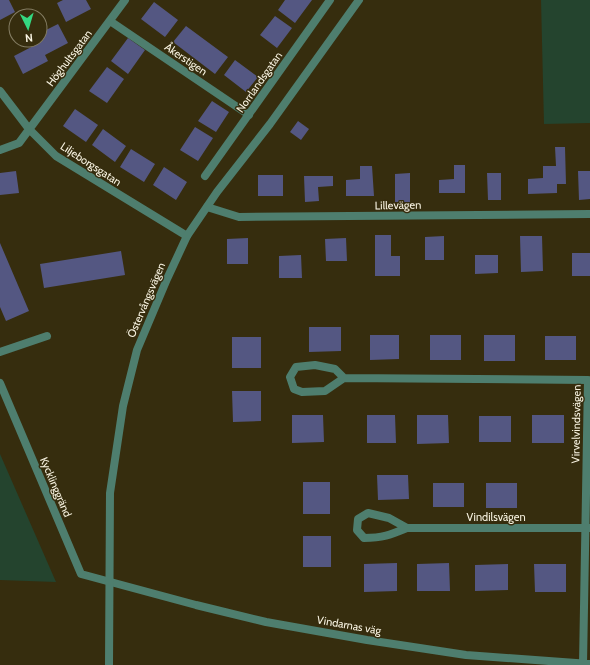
<svg xmlns="http://www.w3.org/2000/svg" width="590" height="665" font-family="Cabin,sans-serif">
	<style>
		.green { fill: #24442e }
		.building { fill: #545782 }
		.lines { fill: none; stroke-linecap: round; stroke-linejoin: round }
		.minor { stroke: #4e7e6e; stroke-width: 8 }
		.tertiary { stroke: #4e7e6e; stroke-width: 8 }
		.labels { text-anchor: middle; dominant-baseline: central; stroke-width: 3; stroke-linejoin: round; paint-order: stroke }
		.street-label { font-size: 11px; fill: #f9f4e2; stroke: #362d0e }
	</style>
	<rect width="100%" height="100%" fill="#362d0e"/>
	<path class="green" d="M 541,0 L 590,0 L 590,123 L 544,124 Z
		M 0,454 L 56,582 L 0,580 Z"/>
	<path class="building" d="M 0,0 L 9,0 L 15,12 L 0,20 Z
		M 63,0 L 86,0 L 91,9 L 66,22 L 57,3 Z
		M 285,0 L 312,0 L 295,23 L 278,10 Z
		M 154,2 L 178,20 L 165,37 L 141,19 Z
		M 275,16 L 292,28 L 277,48 L 260,35 Z
		M 58,24 L 68,43 L 45,55 L 48,61 L 23,74 L 14,56 L 39,43 L 37,40 L 40,40 L 40,33 Z
		M 186,26 L 228,57 L 215,74 L 173,42 Z
		M 128,38 L 145,50 L 128,74 L 111,61 Z
		M 235,60 L 258,77 L 246,92 L 224,75 Z
		M 107,67 L 124,79 L 107,103 L 89,91 Z
		M 212,101 L 229,112 L 216,132 L 198,121 Z
		M 75,109 L 98,125 L 86,142 L 63,126 Z
		M 298,121 L 309,129 L 301,140 L 290,132 Z
		M 195,127 L 213,138 L 198,161 L 180,150 Z
		M 103,129 L 126,146 L 115,162 L 92,145 Z
		M 555,147 L 565,147 L 566,184 L 557,184 L 557,193 L 528,194 L 528,179 L 543,178 L 543,166 L 556,166 Z
		M 131,149 L 155,164 L 144,182 L 120,167 Z
		M 454,165 L 465,165 L 465,193 L 439,193 L 439,180 L 454,179 Z
		M 360,166 L 372,166 L 374,196 L 346,196 L 346,180 L 360,179 Z
		M 164,167 L 187,182 L 176,200 L 153,185 Z
		M 16,171 L 19,193 L 0,195 L 0,173 Z
		M 578,171 L 590,171 L 590,199 L 579,200 Z
		M 410,173 L 410,202 L 395,202 L 395,174 Z
		M 487,173 L 501,173 L 501,200 L 488,200 Z
		M 258,175 L 283,175 L 283,196 L 258,196 Z
		M 304,176 L 333,176 L 333,186 L 318,187 L 319,201 L 305,202 Z
		M 375,235 L 391,235 L 391,256 L 400,256 L 400,276 L 375,276 Z
		M 444,236 L 444,260 L 425,260 L 425,237 Z
		M 520,236 L 542,236 L 543,271 L 521,272 Z
		M 248,238 L 248,264 L 227,264 L 227,239 Z
		M 346,238 L 347,261 L 326,261 L 325,239 Z
		M 0,243 L 29,311 L 6,321 L 0,307 Z
		M 121,251 L 125,275 L 44,288 L 40,264 Z
		M 572,253 L 590,253 L 590,276 L 572,276 Z
		M 301,255 L 302,278 L 279,278 L 279,256 Z
		M 475,255 L 498,255 L 498,273 L 475,274 Z
		M 309,327 L 341,327 L 341,351 L 309,352 Z
		M 370,335 L 399,335 L 399,359 L 370,360 Z
		M 430,335 L 461,335 L 461,360 L 430,360 Z
		M 484,335 L 515,335 L 515,361 L 484,361 Z
		M 545,336 L 576,336 L 576,360 L 545,360 Z
		M 232,337 L 261,337 L 261,368 L 232,368 Z
		M 232,391 L 261,391 L 261,421 L 233,422 Z
		M 292,415 L 323,415 L 324,442 L 292,443 Z
		M 367,415 L 395,415 L 396,443 L 367,443 Z
		M 417,415 L 448,415 L 449,443 L 417,444 Z
		M 532,415 L 564,415 L 564,443 L 532,443 Z
		M 479,416 L 511,416 L 511,442 L 479,442 Z
		M 377,475 L 408,475 L 409,499 L 378,500 Z
		M 303,482 L 330,482 L 330,514 L 303,514 Z
		M 433,483 L 464,483 L 464,507 L 433,507 Z
		M 486,483 L 517,483 L 517,508 L 486,508 Z
		M 303,536 L 331,536 L 331,567 L 303,567 Z
		M 397,563 L 397,591 L 364,592 L 364,564 Z
		M 449,563 L 450,591 L 417,591 L 417,564 Z
		M 508,564 L 508,590 L 475,591 L 475,565 Z
		M 534,564 L 566,564 L 566,592 L 535,592 Z"/>
	<g class="lines">
		<path class="minor" d="M 110,21 L 249,115
			M 0,91 L 29,129 L 56,156 L 187,236
			M 0,150 L 19,143 L 125,0
			M 205,176 L 330,0
			M 207,207 L 239,217 L 590,214
			M 0,352 L 47,336
			M 344,378 L 335,369 L 315,365 L 296,367 L 290,377 L 294,389 L 302,392 L 325,391 L 344,378 L 588,380 L 583,664
			M 0,383 L 81,574 L 196,605 L 266,622 L 367,640 L 466,655 L 590,664
			M 407,528 C 390,535 383,538 364,538 L 357,530 L 358,519 L 368,513 L 389,518 L 407,528 L 589,528"/>
		<path class="tertiary" d="M 109,665 L 110,493 L 123,406 L 137,350 L 167,279 L 187,236 L 217,192 L 270,124 L 359,0"/>
	</g>
	<g class="labels">
		<g class="street-label">
			<text transform="translate(69 58) rotate(-53)">Höghultsgatan</text>
			<text transform="translate(186 59) rotate(34)">Åkerstigen</text>
			<text transform="translate(259 82) rotate(-55)">Norrlandsgatan</text>
			<text transform="translate(91 164) rotate(33)">Liljeborgsgatan</text>
			<text transform="translate(398 205) rotate(-1)">Lillevägen</text>
			<text transform="translate(146 300) rotate(-67)">Östervångsvägen</text>
			<text transform="translate(576 424) rotate(-89)">Virvelvindsvägen</text>
			<text transform="translate(56 487) rotate(67)">Kycklinggränd</text>
			<text x="496" y="517">Vindilsvägen</text>
			<text transform="translate(349 625) rotate(10)">Vindarnas väg</text>
		</g>
	</g>
	<g transform="translate(28 28) rotate(175)"><circle r="19" fill="#362d0e" stroke="#847d63"/>
	<path d="M0-3L7 15L0 10L-7 15Z" fill="#34d881"/>
	<text y="-6" font-size="11" font-weight="bold" text-anchor="middle" fill="#f9f4e2">N</text>
	</g>
</svg>
